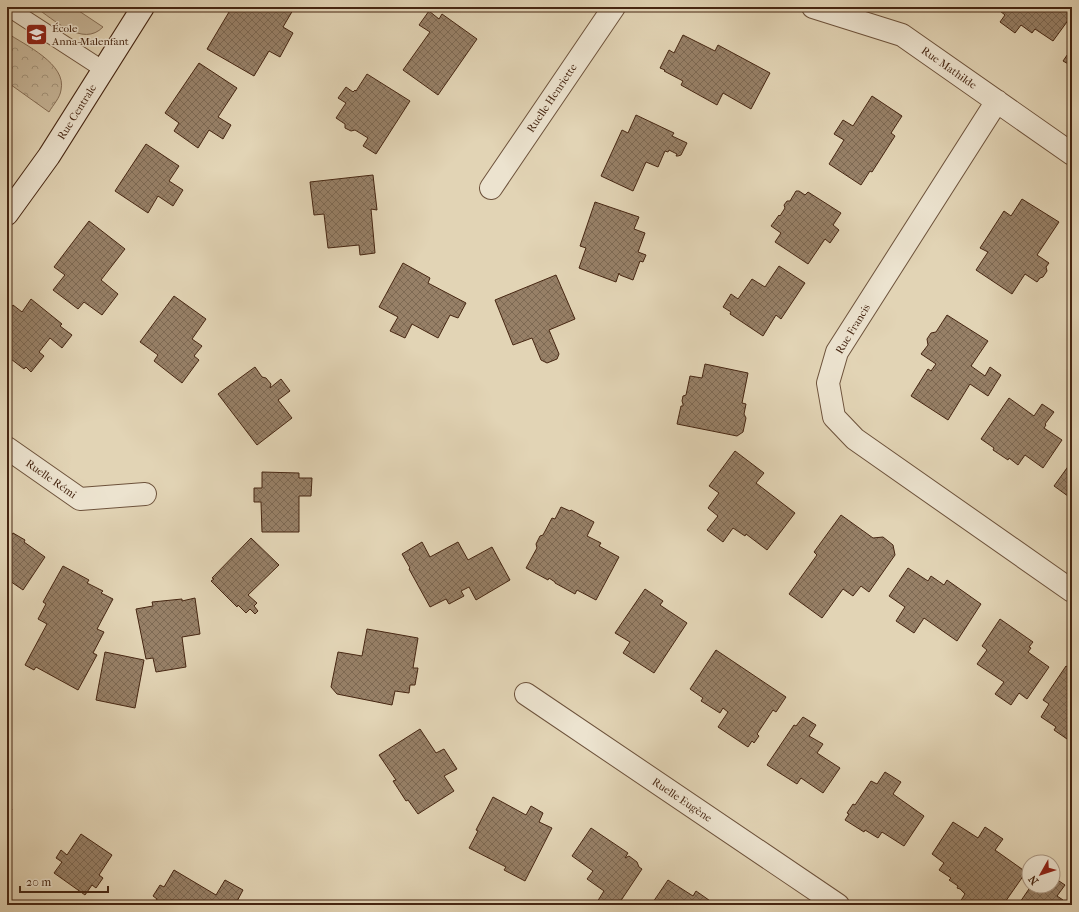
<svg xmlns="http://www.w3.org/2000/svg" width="1079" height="912" font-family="'IM FELL French Canon',serif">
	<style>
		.grass { fill: #c7b699; stroke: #866e56 }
		.forest { fill: url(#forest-crowns); stroke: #866e56 }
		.building { fill: url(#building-cross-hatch); stroke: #462612 }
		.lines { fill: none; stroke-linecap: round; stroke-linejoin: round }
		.lane-casing { stroke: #6d523b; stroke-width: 18 }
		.street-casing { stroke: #6d523b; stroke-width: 24 }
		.secondary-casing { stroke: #462612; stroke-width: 24 }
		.lane { stroke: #ece3cf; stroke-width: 16 }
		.street { stroke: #ece3cf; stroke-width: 22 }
		.secondary { stroke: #ece3cf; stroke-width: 22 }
		.labels { text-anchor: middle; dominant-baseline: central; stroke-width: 3; stroke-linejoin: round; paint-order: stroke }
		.poi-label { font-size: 11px; fill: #462612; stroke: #ece3cf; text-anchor: start }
		.street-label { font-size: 11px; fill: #462612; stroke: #ece3cf }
	</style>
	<defs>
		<pattern id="forest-crowns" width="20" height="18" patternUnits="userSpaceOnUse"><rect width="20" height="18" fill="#c7b699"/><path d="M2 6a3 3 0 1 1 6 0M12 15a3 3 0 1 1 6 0" fill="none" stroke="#a3947b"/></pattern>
		<pattern id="building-cross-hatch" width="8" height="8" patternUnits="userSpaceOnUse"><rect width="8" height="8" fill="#978067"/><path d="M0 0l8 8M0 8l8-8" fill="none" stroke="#7d6953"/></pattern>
	</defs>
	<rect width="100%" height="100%" fill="#e2d4b5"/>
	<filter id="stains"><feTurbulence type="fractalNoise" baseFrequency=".005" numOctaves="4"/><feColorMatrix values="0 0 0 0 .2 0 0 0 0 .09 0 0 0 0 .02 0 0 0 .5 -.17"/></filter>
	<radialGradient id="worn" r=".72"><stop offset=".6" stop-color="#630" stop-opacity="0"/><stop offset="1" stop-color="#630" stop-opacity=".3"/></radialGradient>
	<path class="grass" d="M 35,7 L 73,7 L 103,27 C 83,48 53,19 35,7 Z"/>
	<path class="forest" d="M 7,33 C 25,45 67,64 61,90 C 60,98 53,105 49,112 L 7,82 Z"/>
	<path class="building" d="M 232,7 L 287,7 L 293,10 L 283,27 L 293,33 L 280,57 L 269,51 L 254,76 L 207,49 Z
		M 995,7 L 1067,7 L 1072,10 L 1072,15 L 1053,41 L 1035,29 L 1032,33 L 1021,25 L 1015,33 L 1000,22 L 1005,15 Z
		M 429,11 L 439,19 L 442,14 L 477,39 L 438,95 L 403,70 L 430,32 L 419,25 Z
		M 683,35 L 715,51 L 718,45 L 770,73 L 751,109 L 723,93 L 717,105 L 681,85 L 683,81 L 664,71 L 665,70 L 660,68 L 669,50 L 674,53 Z
		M 1072,48 L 1072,66 L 1063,61 Z
		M 199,63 L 237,88 L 218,117 L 231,125 L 223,139 L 209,130 L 198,148 L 174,131 L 179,123 L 165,113 Z
		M 367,74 L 410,101 L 376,154 L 363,146 L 368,138 L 355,130 L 351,131 L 345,128 L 345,124 L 336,118 L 346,103 L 338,98 L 346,87 L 353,92 L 355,90 L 356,91 Z
		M 872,96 L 902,116 L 891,133 L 895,136 L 872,172 L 870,171 L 861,185 L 829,164 L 844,140 L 834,134 L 843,120 L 853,126 Z
		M 636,115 L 674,133 L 672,136 L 687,143 L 681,155 L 678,156 L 676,156 L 677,154 L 669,150 L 668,152 L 665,151 L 658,167 L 646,162 L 633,191 L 601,176 L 622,130 L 628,133 Z
		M 146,144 L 179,166 L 169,181 L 183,190 L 173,206 L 158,196 L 148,213 L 115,191 Z
		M 373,175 L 377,210 L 371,209 L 375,253 L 360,255 L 359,245 L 328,248 L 324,214 L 314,215 L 310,182 Z
		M 796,191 L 799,191 L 805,195 L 808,192 L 841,213 L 833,225 L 839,230 L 830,243 L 825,239 L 808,264 L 775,242 L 781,233 L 771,226 L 779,215 L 780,216 L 785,208 L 784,205 L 787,201 L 790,201 Z
		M 1022,199 L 1059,222 L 1037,255 L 1049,263 L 1046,267 L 1047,271 L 1043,277 L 1040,278 L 1037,282 L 1025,274 L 1012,294 L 976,270 L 988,252 L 980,248 L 1004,211 L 1011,216 Z
		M 595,202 L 639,217 L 634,229 L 645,233 L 638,252 L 646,255 L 643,262 L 640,261 L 633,280 L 620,275 L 619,273 L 616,282 L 579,268 L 586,248 L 580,246 Z
		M 89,221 L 125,249 L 101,280 L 118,294 L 102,315 L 84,302 L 78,309 L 53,290 L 65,275 L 54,267 Z
		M 403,263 L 430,278 L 428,283 L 466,303 L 458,318 L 450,315 L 438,338 L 412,324 L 405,338 L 390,331 L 398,317 L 379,307 Z
		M 779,266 L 805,283 L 781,319 L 776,315 L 763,336 L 730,314 L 731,312 L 723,307 L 731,294 L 738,299 L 752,279 L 765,287 Z
		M 556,275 L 575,319 L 549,330 L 559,354 L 557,359 L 547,363 L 541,360 L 532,338 L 513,345 L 495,300 Z
		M 174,296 L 206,319 L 192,339 L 202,346 L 194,356 L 199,360 L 182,383 L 154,361 L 158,355 L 140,342 Z
		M 31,299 L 62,324 L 60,326 L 72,335 L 62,348 L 50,338 L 39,352 L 44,356 L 31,372 L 26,367 L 24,369 L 7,356 L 7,325 L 11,320 L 7,317 L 7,313 L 13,305 L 22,312 Z
		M 947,315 L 988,341 L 971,366 L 985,376 L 990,367 L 1001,375 L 988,396 L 970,384 L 948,420 L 911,396 L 928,369 L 931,371 L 936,364 L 921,354 L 928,345 L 927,339 L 931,333 L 936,332 Z
		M 705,364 L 748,373 L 742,403 L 746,404 L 744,414 L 746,418 L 743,432 L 737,436 L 677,424 L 681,406 L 683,406 L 683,404 L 682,401 L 683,396 L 686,395 L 690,376 L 702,378 Z
		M 255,367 L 262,377 L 266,378 L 271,384 L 270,388 L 281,379 L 290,391 L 278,400 L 292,418 L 257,445 L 218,394 Z
		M 1009,398 L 1034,416 L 1042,404 L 1054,412 L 1045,424 L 1046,425 L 1044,428 L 1062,440 L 1043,468 L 1025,455 L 1018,465 L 1009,458 L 1008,460 L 993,450 L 994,448 L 981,439 Z
		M 735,451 L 764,473 L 756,483 L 795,513 L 767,550 L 746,534 L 745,536 L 733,528 L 723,542 L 707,530 L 718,516 L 708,508 L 719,493 L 709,486 Z
		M 1072,461 L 1072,499 L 1054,486 Z
		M 262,472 L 299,473 L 299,478 L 312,478 L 311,496 L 299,496 L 299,532 L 262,532 L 261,502 L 254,502 L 254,488 L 262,488 Z
		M 561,507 L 570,511 L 571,510 L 594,522 L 587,536 L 601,543 L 599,546 L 619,557 L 596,600 L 577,590 L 575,594 L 555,583 L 555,582 L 549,578 L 548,580 L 526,568 L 537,548 L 536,544 L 540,536 L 543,535 L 552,518 L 555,519 Z
		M 841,515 L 873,538 L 883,537 L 893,545 L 895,555 L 869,592 L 861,586 L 853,596 L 843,589 L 822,618 L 789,594 L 817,555 L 814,552 Z
		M 7,533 L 11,536 L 13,533 L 25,540 L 24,542 L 45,557 L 23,590 L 7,579 Z
		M 251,538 L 279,565 L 248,595 L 257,603 L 254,606 L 258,611 L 255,614 L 250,609 L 246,613 L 238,605 L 237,607 L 211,581 L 214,579 L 212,578 Z
		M 422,542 L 430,557 L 458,542 L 468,560 L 492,547 L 510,580 L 476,600 L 469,587 L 461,591 L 464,596 L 449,604 L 446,599 L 430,607 L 409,569 L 410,568 L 402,554 Z
		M 63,566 L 89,580 L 87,583 L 103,591 L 101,593 L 113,599 L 97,629 L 104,632 L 93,653 L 97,655 L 78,690 L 36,667 L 34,670 L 25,665 L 47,624 L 38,619 L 46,604 L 43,602 Z
		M 908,568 L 928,581 L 931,576 L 944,585 L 947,580 L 981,604 L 957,641 L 924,618 L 914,633 L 896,621 L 905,607 L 889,596 Z
		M 645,589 L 663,601 L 660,605 L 687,623 L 654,673 L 623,653 L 630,642 L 615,633 Z
		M 195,598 L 200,634 L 182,637 L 186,667 L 156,672 L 153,658 L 146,659 L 136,609 L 153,606 L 152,602 L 182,599 L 182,601 Z
		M 1000,619 L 1033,642 L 1029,647 L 1031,648 L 1028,652 L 1049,667 L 1027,699 L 1019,693 L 1011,705 L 995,694 L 1004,682 L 977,664 L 987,650 L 982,646 Z
		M 367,629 L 418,638 L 413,668 L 418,668 L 415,685 L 410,685 L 409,693 L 395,691 L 392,705 L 337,694 L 331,687 L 338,652 L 362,656 Z
		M 716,650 L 786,697 L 776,712 L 773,710 L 757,734 L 759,736 L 754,743 L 752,741 L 748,747 L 718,727 L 728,712 L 723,708 L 720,713 L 701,701 L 703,698 L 690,689 Z
		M 105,652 L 144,660 L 135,708 L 96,700 Z
		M 1066,666 L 1072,669 L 1072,732 L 1067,739 L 1054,730 L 1056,727 L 1041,717 L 1049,704 L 1043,700 Z
		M 803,717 L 816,725 L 809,736 L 823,744 L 817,753 L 840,768 L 823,793 L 801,778 L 797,784 L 767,765 L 794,725 L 796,726 Z
		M 420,729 L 436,753 L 444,749 L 457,769 L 444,776 L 454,791 L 418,814 L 408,800 L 406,801 L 393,781 L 396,780 L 379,755 Z
		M 885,772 L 901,782 L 893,794 L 924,816 L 904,846 L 882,832 L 878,838 L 865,830 L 864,832 L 845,820 L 849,814 L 847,813 L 853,804 L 855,805 L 871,781 L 877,784 Z
		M 493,797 L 526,815 L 531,806 L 543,813 L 539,822 L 552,828 L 525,881 L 504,870 L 506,867 L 469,848 L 478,831 L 476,830 Z
		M 7,806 L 12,809 L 7,817 Z
		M 953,822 L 978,838 L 985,827 L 1003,839 L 995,850 L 1026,872 L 1003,905 L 968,905 L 965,902 L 964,904 L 960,902 L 965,894 L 960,889 L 957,888 L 958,886 L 949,880 L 951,878 L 939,870 L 944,863 L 932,854 Z
		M 591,828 L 628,853 L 625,858 L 629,856 L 637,862 L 639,867 L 642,869 L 620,902 L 618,900 L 615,905 L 602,905 L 597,902 L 604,891 L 587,879 L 593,871 L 572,856 Z
		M 81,834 L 112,855 L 99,875 L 103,878 L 96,888 L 92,885 L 85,895 L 54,873 L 62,862 L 56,858 L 61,850 L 67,855 Z
		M 174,870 L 216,895 L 225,880 L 243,890 L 235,905 L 154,905 L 157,899 L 153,896 L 160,885 L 164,887 Z
		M 1053,877 L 1065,885 L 1057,896 L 1063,900 L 1059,905 L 1018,905 L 1031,886 L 1053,886 Z
		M 668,880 L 693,896 L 696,891 L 716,905 L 651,905 Z"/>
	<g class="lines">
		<defs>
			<path id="lane" d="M 7,7 L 104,70"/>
			<path id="street" d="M 813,7 L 902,35 L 1072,154
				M 997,101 L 837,352 L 828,383 L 834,417 L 855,439 L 1072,591
				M 491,188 L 614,7
				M 7,448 L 80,499 L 145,494
				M 526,694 L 838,905"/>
			<path id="secondary" d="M 7,214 L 49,156 L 143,7"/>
		</defs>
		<use href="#lane" class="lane-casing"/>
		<use href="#street" class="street-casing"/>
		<use href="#secondary" class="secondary-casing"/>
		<use href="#lane" class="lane"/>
		<use href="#street" class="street"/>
		<use href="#secondary" class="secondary"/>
	</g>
	<defs>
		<symbol id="school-square" viewBox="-11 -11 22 22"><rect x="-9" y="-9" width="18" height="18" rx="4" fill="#8f2418" stroke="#ece3cf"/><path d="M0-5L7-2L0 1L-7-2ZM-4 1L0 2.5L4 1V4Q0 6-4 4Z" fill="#fff"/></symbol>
	</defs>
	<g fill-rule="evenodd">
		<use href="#school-square" x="24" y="22" width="25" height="25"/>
	</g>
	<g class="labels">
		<g class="poi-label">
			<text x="52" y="28">École<tspan x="52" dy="13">Anna-Malenfant</tspan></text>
		</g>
		<g class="street-label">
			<text transform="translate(949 68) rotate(35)">Rue Mathilde</text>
			<text transform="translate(552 98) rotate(-56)">Ruelle Henriette</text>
			<text transform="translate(77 112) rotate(-58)">Rue Centrale</text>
			<text transform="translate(853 329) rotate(-59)">Rue Francis</text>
			<text transform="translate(51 479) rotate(35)">Ruelle Rémi</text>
			<text transform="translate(682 800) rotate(34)">Ruelle Eugène</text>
		</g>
	</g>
	<rect width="1079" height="912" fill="none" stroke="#e2d4b5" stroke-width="24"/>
	<rect x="8" y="8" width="1063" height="896" fill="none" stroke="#462612" stroke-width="2"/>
	<rect x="12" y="12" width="1055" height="888" fill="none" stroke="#462612"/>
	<g transform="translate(1041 874) rotate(231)"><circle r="19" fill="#ece3cf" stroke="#aa9783"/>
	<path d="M0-3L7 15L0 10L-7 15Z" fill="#8f2418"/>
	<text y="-6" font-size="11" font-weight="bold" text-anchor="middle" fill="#462612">N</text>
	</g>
	<path d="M20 886v6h88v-6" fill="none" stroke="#462612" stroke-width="2"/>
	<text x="26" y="886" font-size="12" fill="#462612" stroke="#ece3cf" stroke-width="3" paint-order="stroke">20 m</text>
	<rect width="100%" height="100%" filter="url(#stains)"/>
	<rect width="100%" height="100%" fill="url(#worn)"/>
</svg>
